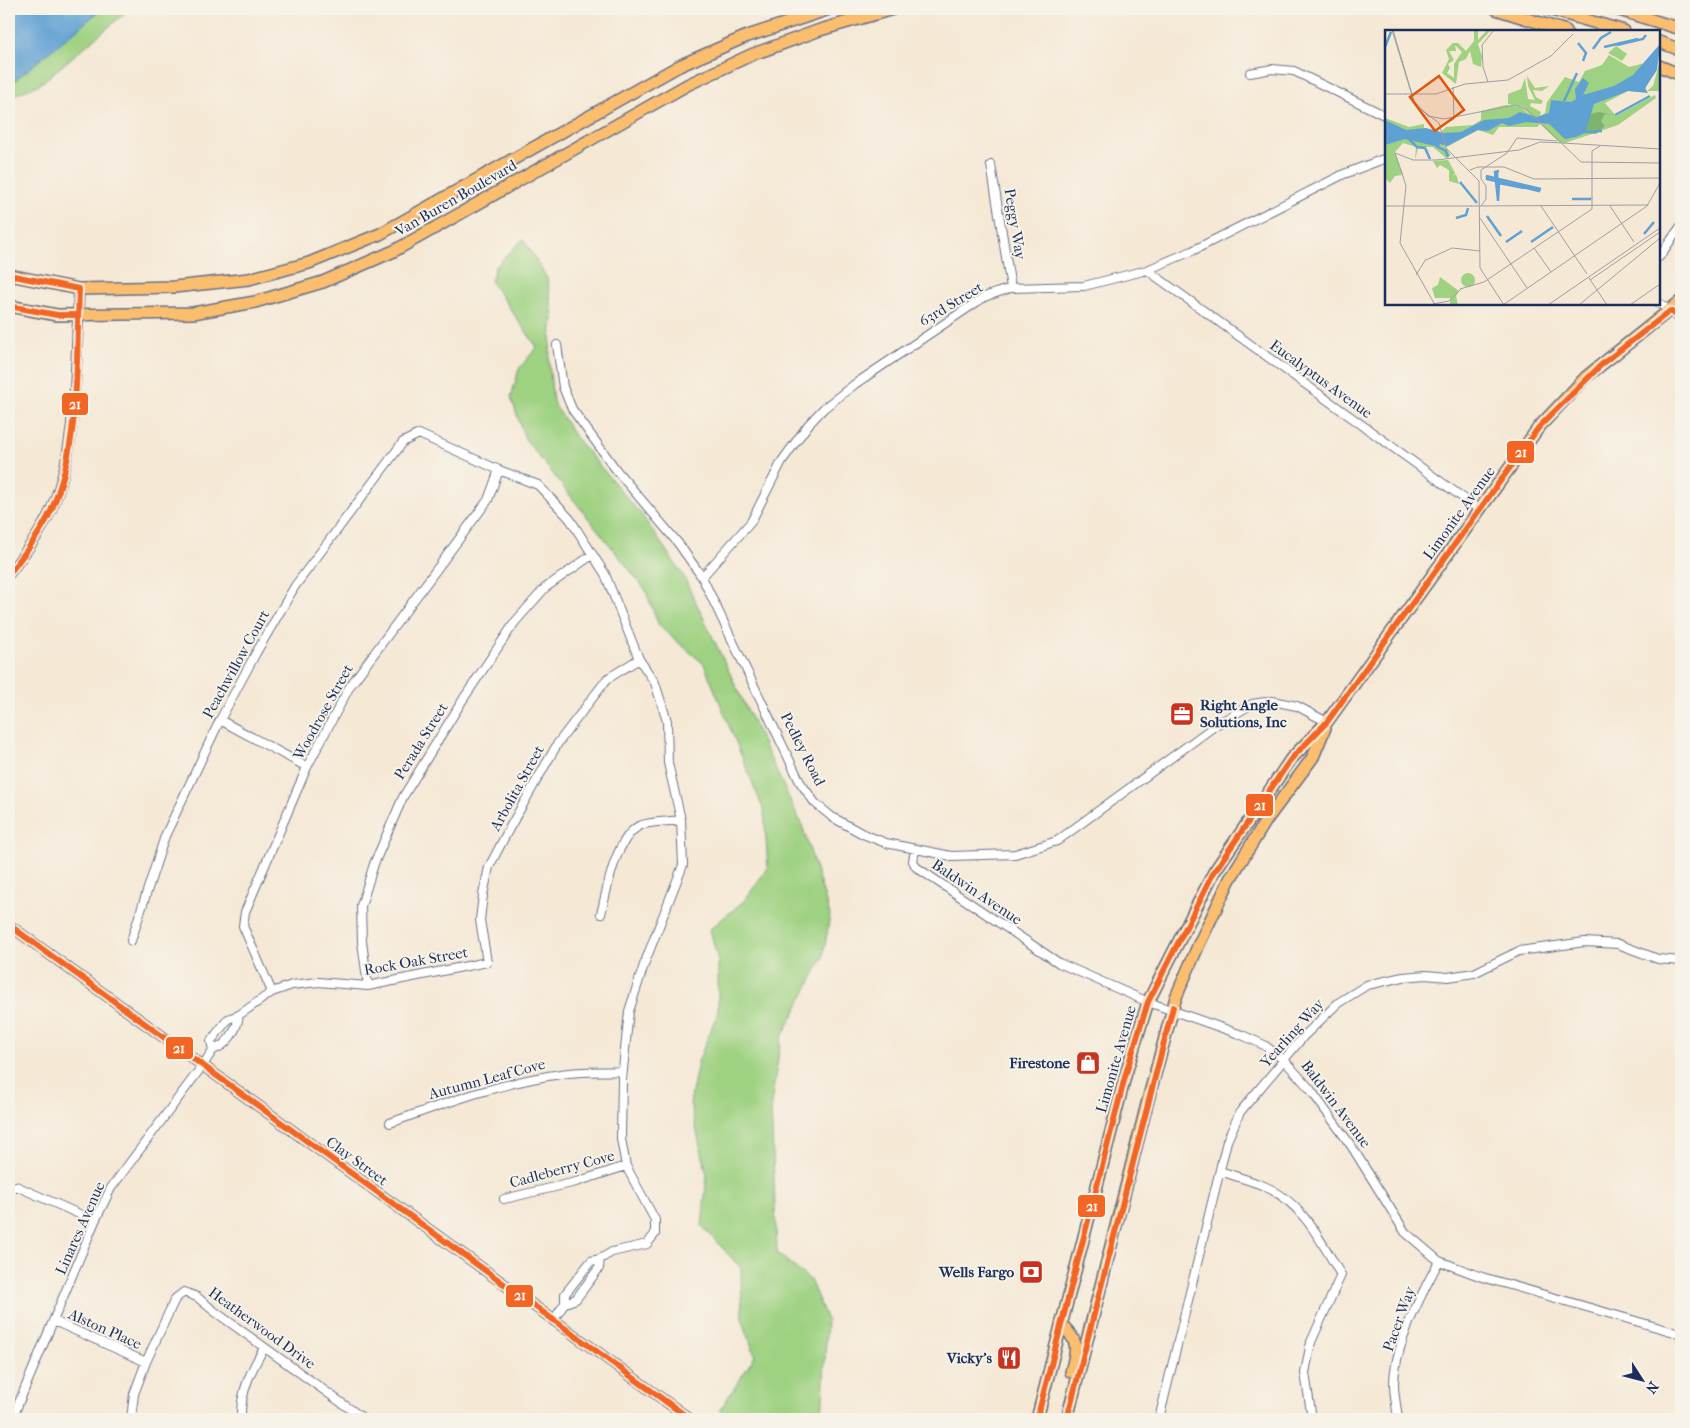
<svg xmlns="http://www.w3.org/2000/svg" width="1690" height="1428" font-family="'IM FELL French Canon',serif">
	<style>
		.green { fill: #9ed181; stroke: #5c8070 }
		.water { fill: #60a1d3; stroke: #3e6898 }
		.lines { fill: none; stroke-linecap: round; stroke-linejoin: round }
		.street-casing { stroke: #677088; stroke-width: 10 }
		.secondary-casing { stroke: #677088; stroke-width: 12 }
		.primary-casing { stroke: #677088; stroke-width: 14 }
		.street { stroke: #fff; stroke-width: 8 }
		.secondary { stroke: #fde5c5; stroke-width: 10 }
		.primary { stroke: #fbbe6e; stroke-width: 11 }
		.bus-1-casing { stroke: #f7f3e8; stroke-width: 10 }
		.bus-1 { stroke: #f26522; stroke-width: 6 }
		.labels { text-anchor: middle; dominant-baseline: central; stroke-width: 4; stroke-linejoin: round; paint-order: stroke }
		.street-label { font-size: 15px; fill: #1b2f5e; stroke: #f7f3e8 }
		.poi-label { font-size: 15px; font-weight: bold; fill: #1b2f5e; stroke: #f7f3e8; text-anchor: end }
		.inset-river { fill: none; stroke: #60a1d3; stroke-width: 2.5 }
		.inset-road { fill: none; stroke: #9e9ea5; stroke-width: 1 }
		.view { fill: #de5710; fill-opacity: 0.15; stroke: #de5710; stroke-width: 2.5 }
		.inset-edge { fill: none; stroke: #1b2f5e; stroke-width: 2.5 }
		.line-badge { stroke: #f7f3e8; stroke-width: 2 }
		.badge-label { font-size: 14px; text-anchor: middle; font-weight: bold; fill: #fff }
	</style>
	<rect width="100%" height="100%" fill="#f7f3e8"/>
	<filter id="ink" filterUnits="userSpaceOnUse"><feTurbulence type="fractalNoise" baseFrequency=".02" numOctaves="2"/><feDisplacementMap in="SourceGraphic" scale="10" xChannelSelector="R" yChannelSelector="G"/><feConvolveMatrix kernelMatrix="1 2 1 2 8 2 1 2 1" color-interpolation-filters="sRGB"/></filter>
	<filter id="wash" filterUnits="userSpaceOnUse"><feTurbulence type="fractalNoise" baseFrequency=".0096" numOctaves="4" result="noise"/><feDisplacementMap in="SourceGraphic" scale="20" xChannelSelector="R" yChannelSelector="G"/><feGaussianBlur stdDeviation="1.12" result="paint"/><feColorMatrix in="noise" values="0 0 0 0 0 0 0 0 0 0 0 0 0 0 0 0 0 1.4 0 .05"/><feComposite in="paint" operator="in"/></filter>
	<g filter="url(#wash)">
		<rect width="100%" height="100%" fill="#f5e8d5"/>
		<path class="green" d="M 9,9 L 130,9 L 40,84 L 9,97 Z
			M 523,239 L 547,278 L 553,317 L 549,362 L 553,402 L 575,437 L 641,514 L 683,575 L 802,825 L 830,915 L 823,958 L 781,1039 L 771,1104 L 777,1253 L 810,1280 L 827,1320 L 822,1419 L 733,1419 L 720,1410 L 755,1356 L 742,1318 L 741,1268 L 702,1226 L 707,1175 L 690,1103 L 698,1062 L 718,1012 L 718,961 L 710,929 L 745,900 L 768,867 L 764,811 L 704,664 L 659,626 L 645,589 L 525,439 L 511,397 L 519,369 L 537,347 L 491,282 L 495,267 Z"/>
		<path class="water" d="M 9,9 L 102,9 L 9,85 Z"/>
	</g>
	<g filter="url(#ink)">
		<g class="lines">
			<defs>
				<path id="street" d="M 1250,73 L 1272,69 L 1294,71 L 1386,116
					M 991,165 L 1011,288
					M 1659,257 L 1681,226
					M 1147,270 L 1480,510
					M 1659,303 L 1670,311
					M 557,345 L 563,387 L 572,409 L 617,471 L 678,543 L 702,577 L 800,782 L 815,803 L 832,817 L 863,834 L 886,843 L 951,856 L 1015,854 L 1057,841 L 1216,725 L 1252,704 L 1272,701 L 1297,706 L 1327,722
					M 702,577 L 751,522 L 782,461 L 808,425 L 824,408 L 855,384 L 984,297 L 1011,288 L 1084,286 L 1147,270 L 1192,251 L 1344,174 L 1386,158
					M 220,720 L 307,767
					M 915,850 L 913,861 L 916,867 L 1059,963 L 1148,1002 L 1242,1035 L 1264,1045 L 1284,1060 L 1310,1089 L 1352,1147 L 1405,1232 L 1439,1261 L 1482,1277 L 1681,1334
					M 601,914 C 607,890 615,839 639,826 C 649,821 669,822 681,820
					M 131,941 L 165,836 L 220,720 L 256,653 L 295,586 L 403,442 L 419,434 L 499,470 L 538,485 L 570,519 L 605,574 L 639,659 L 655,683 L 667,721 L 668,763 L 681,820 L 683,865 L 645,962 L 629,1011 L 622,1079 L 621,1139 L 626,1166 L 655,1220 L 655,1234 L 647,1244 L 612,1252 L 600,1259 L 591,1261 L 565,1294 L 565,1303
					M 368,986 L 362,942 L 361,906 L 374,864 L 403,797 L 464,698 L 515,622 L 545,588 L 592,555
					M 272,992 L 243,926 L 245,912 L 307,767 L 350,686 L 488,500 L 499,470
					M 213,1050 C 228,1045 237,1030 239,1015
					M 390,1123 C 446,1103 502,1082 561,1074 C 581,1071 602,1072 623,1071
					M 1220,1171 C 1234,1176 1250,1180 1264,1186 C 1302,1202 1321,1241 1341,1275 L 1311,1342 L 1305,1373 L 1312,1419
					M 9,1189 L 16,1186 L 95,1221
					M 504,1199 L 576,1182 L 626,1166
					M 54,1321 L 146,1362
					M 553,1321 L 565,1303 L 576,1299 L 599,1268 L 600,1259
					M 12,1419 L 95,1221 L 111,1188 L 203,1065 L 213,1050 L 211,1041 L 228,1019 L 239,1015 L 272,992 L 292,985 L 318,982 L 368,986 L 487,962 L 480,920 L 483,895 L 489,867 L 510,827 L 558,743 L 607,679 L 639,659
					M 131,1419 L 134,1394 L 146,1362 L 175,1299 L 184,1292 L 197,1297 L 214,1311 L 364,1419
					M 241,1419 C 240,1393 251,1370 264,1348
					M 1159,1419 L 1227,1141 L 1240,1112 L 1303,1037 L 1338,1003 L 1367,985 L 1403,977 L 1426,975 L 1448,977 L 1474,973 L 1519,951 L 1585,942 L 1618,944 L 1658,959 L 1681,961
					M 1398,1419 C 1397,1408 1394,1396 1394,1384 C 1394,1346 1421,1295 1439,1261"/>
				<path id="secondary" d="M 1670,311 L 1681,318
					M 9,574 C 26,551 45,528 55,500 C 78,441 76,353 79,289
					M 9,925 L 690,1419"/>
				<path id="primary" d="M 1496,9 L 1566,31
					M 1548,9 L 1624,31
					M 1616,9 L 1681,29
					M 1659,42 L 1681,50
					M 1659,66 L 1681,75
					M 9,275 L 79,289 L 174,287 L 249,279 L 309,263 L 380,234 L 679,66 L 745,37 L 829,9
					M 9,306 L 57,315 L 193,313 L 255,302 L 323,282 L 394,251 L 687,85 L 751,55 L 820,30 L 893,9
					M 1061,1324 C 1080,1342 1077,1348 1071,1372
					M 1037,1419 L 1126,1073 L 1148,1002 L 1214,872 L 1291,759 L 1327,722 L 1539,427 L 1586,377 L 1681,301
					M 1067,1419 L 1148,1100 L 1176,997 L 1199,944 L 1230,879 L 1267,819 L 1313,757 L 1325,728"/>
			</defs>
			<use href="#street" class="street-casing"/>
			<use href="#secondary" class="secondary-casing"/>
			<use href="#primary" class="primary-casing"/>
			<use href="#street" class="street"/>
			<use href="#secondary" class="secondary"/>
			<use href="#primary" class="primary"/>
			<defs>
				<path id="bus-1" d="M 9,275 L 79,289 C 76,361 81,443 51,511 C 40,534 24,554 9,574
					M 9,306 L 57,315 L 78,315
					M 9,925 L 690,1419
					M 1037,1419 L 1126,1073 L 1148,1002 L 1214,872 L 1291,759 L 1327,722 L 1539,427 L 1601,365 L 1670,311 L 1681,318
					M 1067,1419 L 1173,1007"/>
			</defs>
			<use href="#bus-1" class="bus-1-casing"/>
			<use href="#bus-1" class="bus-1"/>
		</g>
	</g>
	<defs>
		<symbol id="office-square" viewBox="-11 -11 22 22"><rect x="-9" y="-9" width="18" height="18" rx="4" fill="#c8321e" stroke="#f7f3e8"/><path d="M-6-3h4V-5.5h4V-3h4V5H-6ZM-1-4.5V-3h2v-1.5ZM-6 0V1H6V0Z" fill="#fff"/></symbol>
		<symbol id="shop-square" viewBox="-11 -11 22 22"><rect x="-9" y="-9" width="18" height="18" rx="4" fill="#c8321e" stroke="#f7f3e8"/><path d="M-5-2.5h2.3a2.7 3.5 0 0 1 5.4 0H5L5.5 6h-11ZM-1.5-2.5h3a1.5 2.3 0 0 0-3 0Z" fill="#fff"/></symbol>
		<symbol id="bank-square" viewBox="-11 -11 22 22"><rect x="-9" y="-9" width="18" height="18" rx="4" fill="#c8321e" stroke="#f7f3e8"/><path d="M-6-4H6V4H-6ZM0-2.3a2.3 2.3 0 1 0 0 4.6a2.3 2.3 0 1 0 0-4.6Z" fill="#fff"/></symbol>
		<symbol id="restaurant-square" viewBox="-11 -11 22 22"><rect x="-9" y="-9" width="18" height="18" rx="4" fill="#c8321e" stroke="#f7f3e8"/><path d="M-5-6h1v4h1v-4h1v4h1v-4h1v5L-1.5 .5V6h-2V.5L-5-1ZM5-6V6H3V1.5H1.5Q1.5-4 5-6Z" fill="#fff"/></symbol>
	</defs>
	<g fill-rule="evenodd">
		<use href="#office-square" x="1168" y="700" width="28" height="28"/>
		<use href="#shop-square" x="1074" y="1049" width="28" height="28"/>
		<use href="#bank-square" x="1017" y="1258" width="28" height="28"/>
		<use href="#restaurant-square" x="995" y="1344" width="28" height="28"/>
	</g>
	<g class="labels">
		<g class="street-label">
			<text transform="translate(456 198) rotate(-30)">Van Buren Boulevard</text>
			<text transform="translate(1015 224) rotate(81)">Peggy Way</text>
			<text transform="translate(951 304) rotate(-31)">63rd Street</text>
			<text transform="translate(1321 379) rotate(36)">Eucalyptus Avenue</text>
			<text transform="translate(1459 513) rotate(-54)">Limonite Avenue</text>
			<text transform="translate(236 664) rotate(-61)">Peachwillow Court</text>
			<text transform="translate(323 712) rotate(-61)">Woodrose Street</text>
			<text transform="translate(421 741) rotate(-58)">Perada Street</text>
			<text transform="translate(803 749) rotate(63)">Pedley Road</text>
			<text transform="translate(517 788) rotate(-61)">Arbolita Street</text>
			<text transform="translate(977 892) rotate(34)">Baldwin Avenue</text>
			<text transform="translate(416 961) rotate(-10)">Rock Oak Street</text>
			<text transform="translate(1292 1033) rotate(-48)">Yearling Way</text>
			<text transform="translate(1116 1059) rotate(-74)">Limonite Avenue</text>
			<text transform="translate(487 1079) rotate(-15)">Autumn Leaf Cove</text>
			<text transform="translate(1336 1104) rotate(53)">Baldwin Avenue</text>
			<text transform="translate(357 1161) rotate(36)">Clay Street</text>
			<text transform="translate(562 1169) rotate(-15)">Cadleberry Cove</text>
			<text transform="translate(80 1228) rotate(-66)">Linares Avenue</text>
			<text transform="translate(1399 1319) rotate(-70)">Pacer Way</text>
			<text transform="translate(262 1328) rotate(36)">Heatherwood Drive</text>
			<text transform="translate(105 1329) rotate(24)">Alston Place</text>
		</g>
		<g class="poi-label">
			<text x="1200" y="705" text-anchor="start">Right Angle<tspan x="1200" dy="17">Solutions, Inc</tspan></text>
			<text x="1070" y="1063">Firestone</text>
			<text x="1014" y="1272">Wells Fargo</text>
			<text x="992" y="1358">Vicky's</text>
		</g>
	</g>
	<g transform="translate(1385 30)">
		<rect width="275" height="275" fill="#f5e8d5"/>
		<path d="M 89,0 L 93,0 L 93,10 L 102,0 L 106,0 L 93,14 L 97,26 L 96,37 L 88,34 L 85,21 L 81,29 L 74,32 L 71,54 L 57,43 L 64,29 L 61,20 L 68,13 L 73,13 L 81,21 L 89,11 ZM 70,15 L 77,22 L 69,34 L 69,48 L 62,43 L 65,38 L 63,34 L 69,30 L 64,21 L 71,21 ZM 231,16 L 242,24 L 237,31 L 223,23 ZM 224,25 L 244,37 L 260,33 L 270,38 L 259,62 L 243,61 L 220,73 L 231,86 L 270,65 L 271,68 L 233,95 L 180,113 L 174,112 L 155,94 L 152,97 L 114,97 L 108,105 L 93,100 L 62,117 L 58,114 L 66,125 L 61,128 L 48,117 L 38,117 L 42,119 L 46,123 L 41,119 L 45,129 L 40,119 L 33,118 L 30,130 L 31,117 L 18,113 L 10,122 L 17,145 L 10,146 L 5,153 L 0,148 L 0,88 L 24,97 L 39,94 L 39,98 L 56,102 L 61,97 L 88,95 L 96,90 L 96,81 L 121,75 L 135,77 L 147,86 L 137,77 L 123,74 L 123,64 L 136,59 L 140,48 L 143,69 L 150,70 L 143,56 L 142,46 L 150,58 L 164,56 L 157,61 L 148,60 L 151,67 L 158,71 L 156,74 L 146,73 L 145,76 L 156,82 L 155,86 L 160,83 L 162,72 L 180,47 L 194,52 L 200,41 L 217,35 ZM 275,31 L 275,61 L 262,61 L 268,56 ZM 63,130 L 70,143 L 68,146 L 71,144 L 74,154 L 64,151 L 64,140 L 55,135 L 52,138 L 48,131 ZM76 250a7 7 0 1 1 14 0a7 7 0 1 1-14 0ZM 55,247 L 74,261 L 71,266 L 73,275 L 65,275 L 65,268 L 50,268 L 47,258 L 53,255 Z" fill="#9ed181" fill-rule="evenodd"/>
		<path d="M 214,82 L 229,85 L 220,84 L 216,91 L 220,96 L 211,104 L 198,103 L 180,109 L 164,94 Z" fill="#7eb36f"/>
		<path d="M 275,14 L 272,40 L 260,58 L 263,63 L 243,61 L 209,74 L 200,103 L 191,107 L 180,109 L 165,94 L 141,92 L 124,96 L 117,93 L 103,101 L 93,100 L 62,116 L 55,114 L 54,117 L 20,109 L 0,115 L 0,90 L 21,100 L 41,98 L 58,103 L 76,102 L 99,90 L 124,88 L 135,82 L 152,87 L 164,83 L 166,70 L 186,72 L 191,69 L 190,59 L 198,48 L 204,53 L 198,65 L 229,56 L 248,45 Z" fill="#60a1d3"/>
		<path class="inset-river" d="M 193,13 L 201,23 L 198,31M 232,15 L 258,9 L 261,5M 0,17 L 6,2M 219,17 L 250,10M 219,17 L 253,9M 208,19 L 216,8 L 226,2M 179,71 L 192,43M 230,85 L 265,66M 198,102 L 217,101M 24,109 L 32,117 L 40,118 L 45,129M 51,116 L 61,121 L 63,127M 112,141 L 113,171M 101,146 L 156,159M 102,146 L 102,149 L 154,161 L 155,159M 75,152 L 92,173M 114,153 L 139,158M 187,169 L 206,169M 113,170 L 110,142 L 114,141M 113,171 L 114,153M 102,186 L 116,206M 71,188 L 81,185 L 83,178M 259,204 L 269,192M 121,212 L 137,201M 146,212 L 168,197"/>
		<path class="inset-road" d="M 7,0 L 30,75 L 54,93 L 61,118 L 94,151 L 95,238 L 119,275M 8,0 L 29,71 L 43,86 L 59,89 L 130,75 L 142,80 L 196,132 L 275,133M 103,52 L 98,37 L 97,15 L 109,0M 0,64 L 21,64M 20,64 L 51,64 L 80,54 L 123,50 L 166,26 L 188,4M 55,96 L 69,89 L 68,57M 178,113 L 275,119M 10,123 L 28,130 L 51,130 L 134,120 L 155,112 L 179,113M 10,123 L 17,143M 16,140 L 21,156 L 15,213 L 50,275M 85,140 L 93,137 L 119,137 L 149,149 L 275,148M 207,169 L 207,121 L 215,116M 0,176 L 87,176M 86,176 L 263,175M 96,176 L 101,169 L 101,156 L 96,149 L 96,140 L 122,123 L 132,108 L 172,111M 156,176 L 202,244M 225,176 L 249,212M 95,188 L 142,258M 149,218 L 166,242M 41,230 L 67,218 L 95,221M 31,245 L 41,229M 204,248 L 222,275M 205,250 L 275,202M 75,259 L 99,252 L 207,179 L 207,167M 48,274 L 64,271 L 77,258M 118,275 L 262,176 L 275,153M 163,275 L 275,198M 194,275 L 275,208M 245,275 L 275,254"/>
		<path class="view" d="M 54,46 L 79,80 L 50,101 L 25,67 Z"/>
		<rect width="275" height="275" class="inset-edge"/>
	</g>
	<g class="line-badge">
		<rect x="61" y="392" width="28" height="24" rx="5" fill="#f26522"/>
		<rect x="1506" y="440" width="29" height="24" rx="5" fill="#f26522"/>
		<rect x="1245" y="793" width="29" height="24" rx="5" fill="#f26522"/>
		<rect x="165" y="1036" width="29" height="24" rx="5" fill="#f26522"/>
		<rect x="1077" y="1194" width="29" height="24" rx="5" fill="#f26522"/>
		<rect x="505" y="1284" width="29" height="24" rx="5" fill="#f26522"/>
	</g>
	<g class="badge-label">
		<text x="75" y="409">21</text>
		<text x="1521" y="457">21</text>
		<text x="1260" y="810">21</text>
		<text x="179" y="1053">21</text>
		<text x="1092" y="1211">21</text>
		<text x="520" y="1300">21</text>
	</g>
	<rect width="1690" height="1428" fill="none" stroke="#f7f3e8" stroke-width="30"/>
	<g transform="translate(1642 1380) rotate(126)" stroke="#f7f3e8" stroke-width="4" paint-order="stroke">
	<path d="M0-4L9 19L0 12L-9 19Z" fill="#1b2f5e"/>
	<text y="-8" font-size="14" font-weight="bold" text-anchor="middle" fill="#1b2f5e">N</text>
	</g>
</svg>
